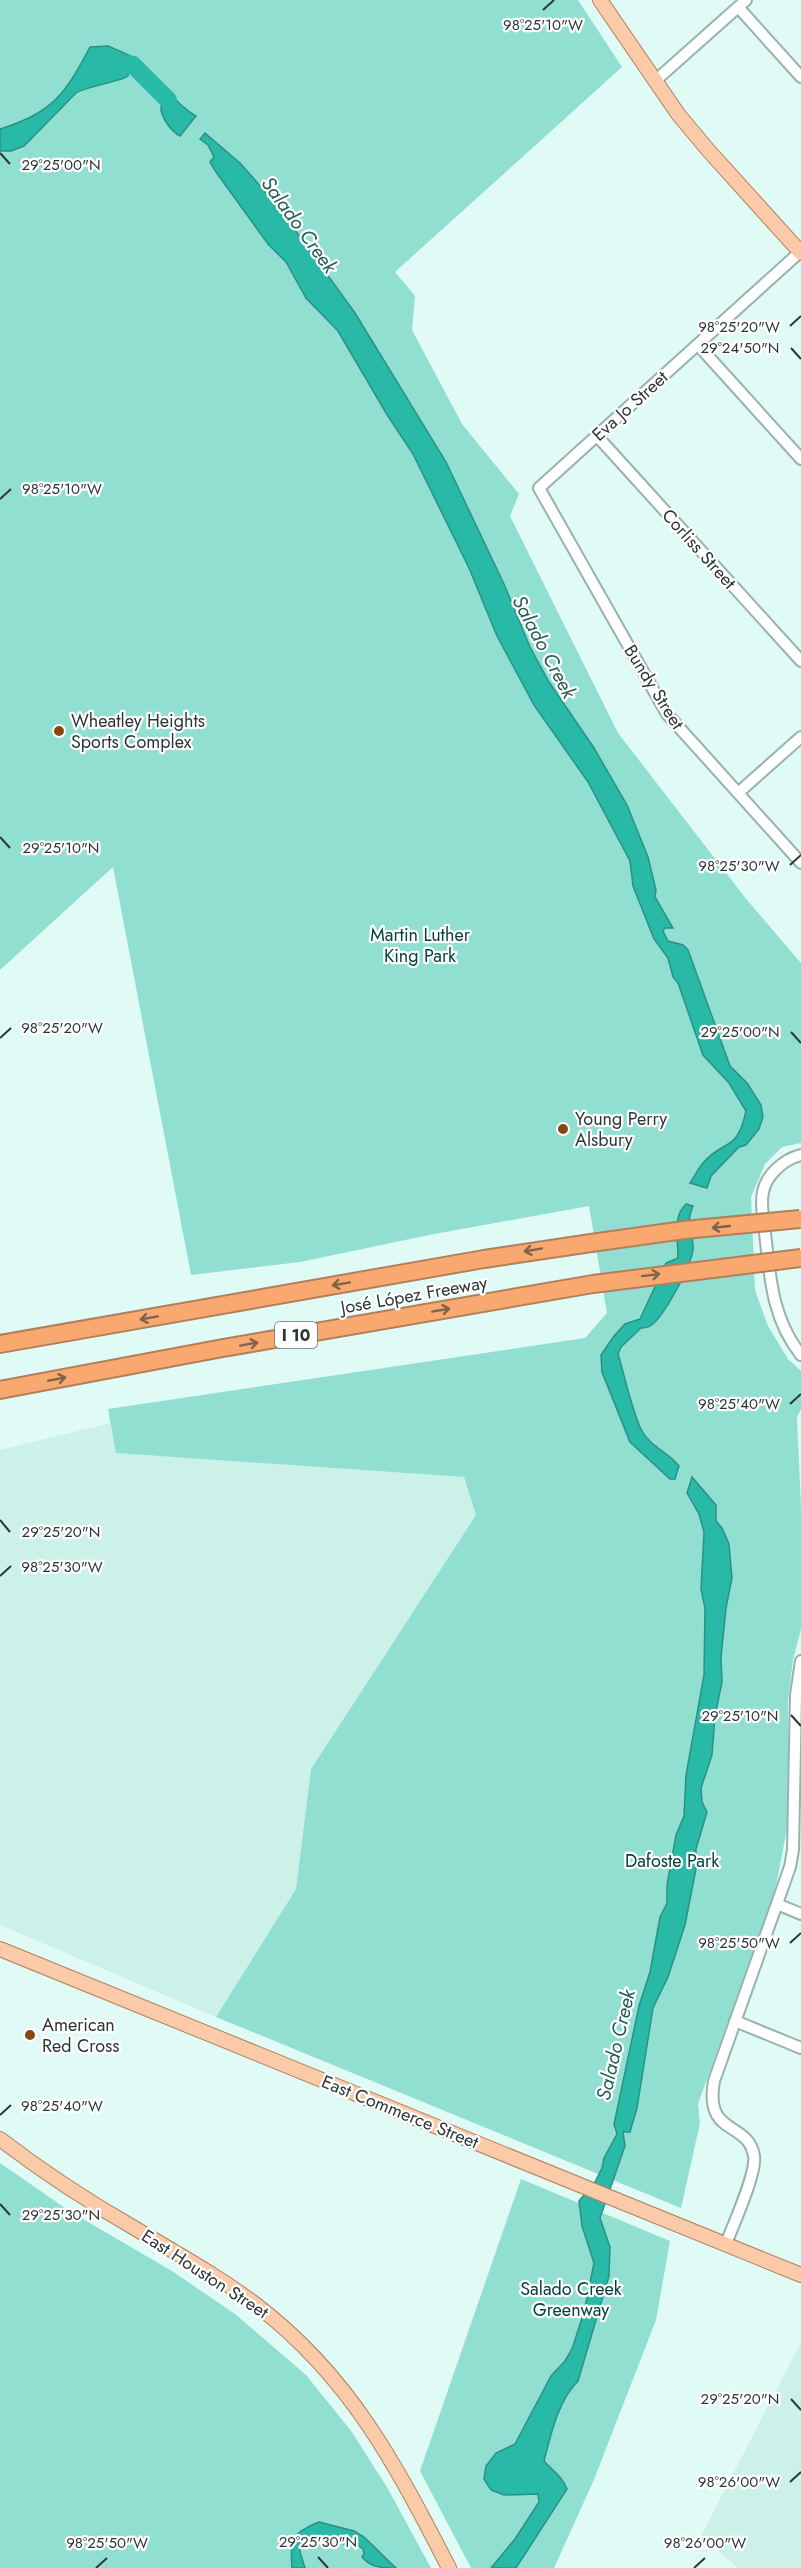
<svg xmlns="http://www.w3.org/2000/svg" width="801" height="2568" font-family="Jost,sans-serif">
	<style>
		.built { fill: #ccf1e9 }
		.green { fill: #91dfd1 }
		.water { fill: #29b9a7; stroke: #2a9285; stroke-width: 1.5 }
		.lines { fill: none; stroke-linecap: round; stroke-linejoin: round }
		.river { stroke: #29b9a7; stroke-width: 18 }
		.minor-casing { stroke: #99b2ad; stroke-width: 14 }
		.major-casing { stroke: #b1805b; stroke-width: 16 }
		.highway-casing { stroke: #b1805b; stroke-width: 20 }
		.minor { stroke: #fff; stroke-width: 10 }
		.major { stroke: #fbcba9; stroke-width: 14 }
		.highway { stroke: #f9a870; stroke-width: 16 }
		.highway-bridge-casing { stroke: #b1805b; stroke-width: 20; stroke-linecap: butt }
		.highway-bridge { stroke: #f9a870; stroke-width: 16 }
		.oneway { stroke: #7e644d }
		.ticks { fill: none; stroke: #2c3735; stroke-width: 2 }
		.poi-dot { fill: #874710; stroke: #fff; stroke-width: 2 }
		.labels { text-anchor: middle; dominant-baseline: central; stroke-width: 4.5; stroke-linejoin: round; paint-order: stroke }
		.shield { fill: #fff; stroke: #6b7372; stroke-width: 1.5 }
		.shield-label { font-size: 16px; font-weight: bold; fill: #2c3735 }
		.street-label { font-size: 18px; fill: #2c3735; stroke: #fff }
		.poi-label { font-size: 18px; fill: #2c3735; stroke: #fff; text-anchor: start }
		.park-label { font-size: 18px; fill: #03423a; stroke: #fff }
		.water-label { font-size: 20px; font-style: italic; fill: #275e55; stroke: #fff }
		.ticks-label { font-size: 15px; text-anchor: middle; fill: #2c3735; stroke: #fff; stroke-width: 4.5; stroke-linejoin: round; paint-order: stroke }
	</style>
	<rect width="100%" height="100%" fill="#e0fbf5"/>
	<path class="built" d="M 110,1423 L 117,1453 L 464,1477 L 476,1515 L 311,1769 L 296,1889 L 216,2017 L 0,1925 L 0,1450 Z
		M 801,2342 L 801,2568 L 738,2568 L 701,2536 Z"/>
	<path class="green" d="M 0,0 L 578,0 L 622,67 L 395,272 L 415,296 L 412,330 L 462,424 L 519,494 L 510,516 L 618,733 L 747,900 L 801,963 L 801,1143 L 782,1147 L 765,1164 L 751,1197 L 755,1290 L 768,1326 L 788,1359 L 801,1371 L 801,1409 L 797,1417 L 801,1507 L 801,1629 L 793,1660 L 788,1701 L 789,1818 L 775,1891 L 698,2104 L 700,2123 L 681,2208 L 216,2017 L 296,1889 L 311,1769 L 476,1515 L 464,1477 L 116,1453 L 108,1409 L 585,1338 L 607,1313 L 589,1206 L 434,1234 L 300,1262 L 191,1275 L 113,867 L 0,970 Z
		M 0,2163 L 71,2212 L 172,2271 L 235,2314 L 306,2375 L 352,2432 L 388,2489 L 431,2568 L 0,2568 Z
		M 521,2179 L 670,2241 L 656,2320 L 593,2482 L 554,2568 L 471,2568 L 420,2471 Z"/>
	<path class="water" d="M 108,46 C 117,50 126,53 134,58 C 158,73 171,102 196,116 L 180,136 C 172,132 163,120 161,110 C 161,106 162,103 162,100 C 159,87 141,70 129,66 C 128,69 129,73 128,76 C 126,80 85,87 76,93 L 24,146 L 11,151 L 0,151 L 0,129 C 53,113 65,94 90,47 Z
		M 205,133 L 240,163 L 277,205 L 355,313 L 446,462 L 504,584 L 530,647 L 549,682 L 594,748 L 627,805 L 648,857 L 656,890 L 655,897 L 673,928 L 665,928 L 663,931 L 668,941 L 683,945 L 688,950 L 730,1066 L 747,1083 L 761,1105 L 763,1117 L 759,1129 L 746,1145 L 739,1147 L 711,1176 L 707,1188 L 690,1183 C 694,1177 698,1169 703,1163 C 725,1138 737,1153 746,1111 L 729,1083 L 703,1055 L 678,983 L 673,977 L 668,958 L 654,939 L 633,886 L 630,861 L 588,782 L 534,705 L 497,636 L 469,568 L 413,454 L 386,413 L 338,331 L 306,298 L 286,262 L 268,244 L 216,172 L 210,162 L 214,157 L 208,145 L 200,139 Z
		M 686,1204 L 693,1206 C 684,1228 694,1231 693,1248 C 693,1263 663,1319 650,1326 C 647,1328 644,1328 641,1328 L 621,1347 L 618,1354 C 624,1373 633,1415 642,1431 C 652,1448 668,1452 679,1466 L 675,1479 L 670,1479 L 630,1442 L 602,1372 L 601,1355 L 614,1336 L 625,1324 L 640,1319 L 666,1263 L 678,1258 C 678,1239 672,1217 686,1204 Z
		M 692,1477 L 716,1505 L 716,1521 L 722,1528 L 729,1544 L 732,1578 L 726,1608 L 721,1657 L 722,1682 L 715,1716 L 712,1755 L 701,1788 L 702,1802 L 707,1812 L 696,1849 L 696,1869 L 685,1925 L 668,1977 L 653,2008 L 637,2108 L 630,2132 L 623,2132 L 625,2146 L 600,2218 L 610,2247 L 609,2276 L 578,2381 C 558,2401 551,2434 544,2461 C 553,2471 562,2476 567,2489 L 516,2568 L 491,2568 L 515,2539 L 539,2502 L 538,2494 L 504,2495 L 491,2490 L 484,2479 L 486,2466 L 496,2453 L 515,2444 L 551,2376 L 565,2361 L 572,2349 L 584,2312 L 594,2263 L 582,2226 L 579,2201 L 595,2182 L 602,2168 L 604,2158 L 617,2134 L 614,2124 L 639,2006 L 650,1972 L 660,1917 L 667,1903 L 667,1885 L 676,1835 L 684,1816 L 686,1775 L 704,1675 L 705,1608 L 701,1589 L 704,1532 L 699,1514 L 687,1493 Z
		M 319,2522 L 354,2531 L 364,2537 L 396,2568 C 382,2568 371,2568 362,2557 L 364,2554 L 363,2549 L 352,2541 L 346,2545 C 332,2537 315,2534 301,2543 L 300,2552 L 305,2568 L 292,2568 C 290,2540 291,2533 319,2522 Z"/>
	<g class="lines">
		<path class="river" d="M 114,62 L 133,65 L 168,100"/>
		<defs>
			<path id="minor" d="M 738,7 L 801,77
				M 655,81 L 746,0
				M 800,252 L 539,488 L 667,714 L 801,863
				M 698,345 L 801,459
				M 597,436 L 801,661
				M 738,793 L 801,737
				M 801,1155 C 784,1159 766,1175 763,1192 C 760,1204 764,1221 765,1233 C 770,1277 772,1319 801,1355
				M 777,1904 L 801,1914
				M 735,2021 L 801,2048
				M 726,2244 C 733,2225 757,2173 754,2156 C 748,2120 704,2137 714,2081 L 790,1867 L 793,1850 L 796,1695 L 801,1661"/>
			<path id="major" d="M 600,0 L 678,114 L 708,150 L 801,253
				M 0,1949 L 801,2275
				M 0,2139 C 43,2172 89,2202 136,2229 C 176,2253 218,2276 255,2304 C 350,2376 396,2465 449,2568"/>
			<path id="highway" d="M 0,1344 L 484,1259 L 591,1243
				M 0,1390 L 223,1348 L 593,1284"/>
		</defs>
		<use href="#minor" class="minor-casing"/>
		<use href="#major" class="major-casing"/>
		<use href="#highway" class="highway-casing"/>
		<use href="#minor" class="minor"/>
		<use href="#major" class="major"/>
		<use href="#highway" class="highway"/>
		<defs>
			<path id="highway-bridge" d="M 591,1243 L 684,1230 L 800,1219
				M 593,1284 L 801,1258"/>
		</defs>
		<use href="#highway-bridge" class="highway-bridge-casing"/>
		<use href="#highway-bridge" class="highway-bridge"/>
	</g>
	<defs><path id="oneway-shaft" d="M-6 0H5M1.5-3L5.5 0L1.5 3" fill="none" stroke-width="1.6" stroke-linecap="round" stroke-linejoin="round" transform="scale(1.5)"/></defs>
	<g class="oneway">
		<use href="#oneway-shaft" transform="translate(721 1227) rotate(174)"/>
		<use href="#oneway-shaft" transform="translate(533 1250) rotate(170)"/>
		<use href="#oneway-shaft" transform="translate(651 1275) rotate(-7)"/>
		<use href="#oneway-shaft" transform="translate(341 1284) rotate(170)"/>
		<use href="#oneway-shaft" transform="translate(441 1310) rotate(-10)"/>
		<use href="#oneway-shaft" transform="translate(149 1318) rotate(170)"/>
		<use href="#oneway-shaft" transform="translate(249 1344) rotate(-10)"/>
		<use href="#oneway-shaft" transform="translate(57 1379) rotate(-11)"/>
	</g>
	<path class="ticks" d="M 543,10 L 554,0M 0,153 L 10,164M 790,326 L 801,316M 791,348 L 801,359M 0,499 L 11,489M 0,837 L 10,848M 790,865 L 801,855M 791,1032 L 801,1043M 0,1038 L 11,1028M 790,1404 L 801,1394M 0,1520 L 10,1532M 0,1576 L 11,1566M 791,1715 L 801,1726M 790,1943 L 801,1933M 0,2115 L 11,2105M 0,2204 L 10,2215M 791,2399 L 801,2410M 790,2482 L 801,2472M 318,2557 L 328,2568M 96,2568 L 107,2558M 694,2568 L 705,2558"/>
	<g class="poi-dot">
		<circle cx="59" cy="731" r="6"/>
		<circle cx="563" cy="1129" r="6"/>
		<circle cx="30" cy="2035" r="6"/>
	</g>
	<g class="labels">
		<rect class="shield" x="275" y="1322" width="42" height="26" rx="4.5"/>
		<g class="shield-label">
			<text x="296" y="1335">I 10</text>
		</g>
		<g class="street-label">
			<text transform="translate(630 406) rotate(-42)">Eva Jo Street</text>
			<text transform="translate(699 549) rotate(48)">Corliss Street</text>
			<text transform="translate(654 687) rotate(58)">Bundy Street</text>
			<text transform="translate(414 1295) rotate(-10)">José López Freeway</text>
			<text transform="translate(400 2112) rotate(22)">East Commerce Street</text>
			<text transform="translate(205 2274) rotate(33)">East Houston Street</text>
		</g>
		<g class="poi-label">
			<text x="71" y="721">Wheatley Heights<tspan x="71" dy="21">Sports Complex</tspan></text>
			<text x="575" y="1119">Young Perry<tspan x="575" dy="21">Alsbury</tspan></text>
			<text x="42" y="2025">American<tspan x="42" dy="21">Red Cross</tspan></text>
		</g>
		<g class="park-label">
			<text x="420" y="935">Martin Luther<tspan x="420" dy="21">King Park</tspan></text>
			<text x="672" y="1861">Dafoste Park</text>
			<text x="571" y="2289">Salado Creek<tspan x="571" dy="21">Greenway</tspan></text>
		</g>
		<g class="water-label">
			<text transform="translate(299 225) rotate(54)">Salado Creek</text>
			<text transform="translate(544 647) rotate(62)">Salado Creek</text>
			<text transform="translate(616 2045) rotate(-77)">Salado Creek</text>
		</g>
	</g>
	<g class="ticks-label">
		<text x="543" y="30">98°25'10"W</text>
		<text x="61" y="170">29°25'00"N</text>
		<text x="739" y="332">98°25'20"W</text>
		<text x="740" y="353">29°24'50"N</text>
		<text x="62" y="494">98°25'10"W</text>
		<text x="61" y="853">29°25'10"N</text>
		<text x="739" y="871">98°25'30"W</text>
		<text x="62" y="1033">98°25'20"W</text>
		<text x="740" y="1037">29°25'00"N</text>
		<text x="739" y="1409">98°25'40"W</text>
		<text x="61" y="1537">29°25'20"N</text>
		<text x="62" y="1572">98°25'30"W</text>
		<text x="740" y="1721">29°25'10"N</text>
		<text x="739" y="1948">98°25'50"W</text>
		<text x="62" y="2111">98°25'40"W</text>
		<text x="61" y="2220">29°25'30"N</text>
		<text x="740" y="2404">29°25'20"N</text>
		<text x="739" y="2487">98°26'00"W</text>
		<text x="318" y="2547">29°25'30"N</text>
		<text x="107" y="2548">98°25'50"W</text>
		<text x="705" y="2548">98°26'00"W</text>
	</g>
</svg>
